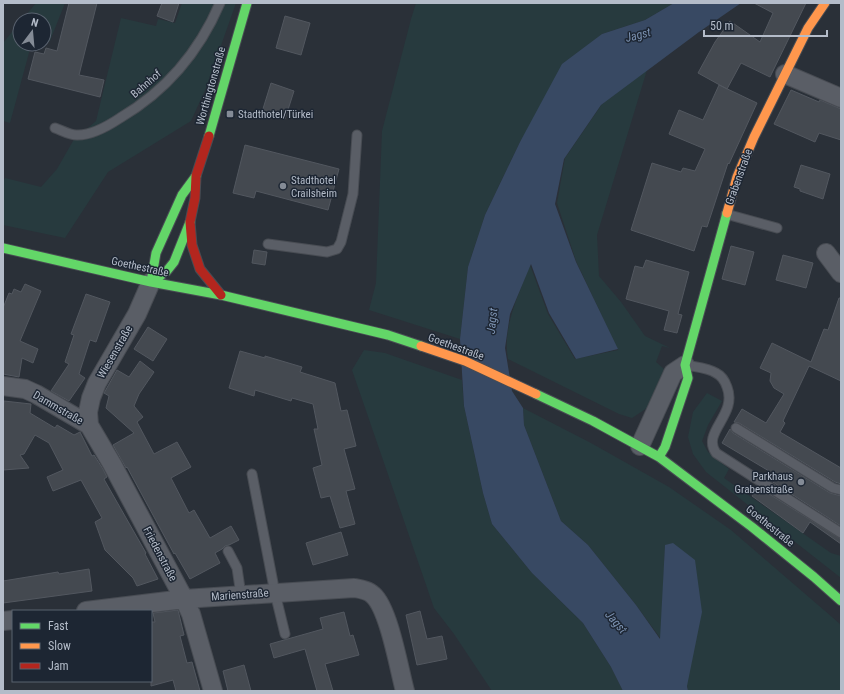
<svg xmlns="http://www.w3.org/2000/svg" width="844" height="694" font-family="'Roboto Condensed',sans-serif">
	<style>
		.green { fill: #273a3e }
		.water { fill: #384963 }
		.building { fill: #444950; stroke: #52575f }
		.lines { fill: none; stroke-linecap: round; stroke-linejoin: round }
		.lane-casing { stroke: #484c53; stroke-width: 11 }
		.street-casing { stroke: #484c53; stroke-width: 20 }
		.fast-casing { stroke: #484c53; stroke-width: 11 }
		.slow-casing { stroke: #484c53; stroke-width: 11 }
		.jam-casing { stroke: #484c53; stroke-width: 11 }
		.lane { stroke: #5a5e66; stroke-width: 9 }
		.street { stroke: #5a5e66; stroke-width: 18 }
		.fast { stroke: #63d668; stroke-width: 9 }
		.slow { stroke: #ff974d; stroke-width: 9 }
		.jam { stroke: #b3261e; stroke-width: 9 }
		.poi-dot { fill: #848b96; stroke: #1d2633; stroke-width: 1.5 }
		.labels { text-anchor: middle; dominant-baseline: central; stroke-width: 3; stroke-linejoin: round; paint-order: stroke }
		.street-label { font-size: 11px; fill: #b4bcc9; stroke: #1d2633 }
		.poi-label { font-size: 11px; fill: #b4bcc9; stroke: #1d2633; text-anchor: start }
		.water-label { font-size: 12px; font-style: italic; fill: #7c92b1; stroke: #1d2633 }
	</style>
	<rect width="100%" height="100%" fill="#2a3038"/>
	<path class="green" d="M 36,3 L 65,3 L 50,41 L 44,44 L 44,20 L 22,20 Z
		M 182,3 L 236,3 L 206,88 L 191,121 L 108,172 L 65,238 L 3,225 L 3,182 L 5,178 L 41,187 L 57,169 L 73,141 L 96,121 L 121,18 L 156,26 L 158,19 L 175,23 Z
		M 416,3 L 674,3 L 645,20 L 602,34 L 520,142 L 485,215 L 468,267 L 460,339 L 369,310 L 376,283 L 382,131 L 411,19 Z
		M 20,22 L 20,44 L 43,44 L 30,49 L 10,123 L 3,121 L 3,43 Z
		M 647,70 L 597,235 L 599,276 L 621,302 L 645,336 L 670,348 L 662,346 L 656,362 L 664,369 L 647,408 L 632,418 L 619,414 L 508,359 C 502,327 519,294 530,265 L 548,314 L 575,359 L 618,350 L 576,261 L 557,203 L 565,158 L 602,104 Z
		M 364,350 L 385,353 L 462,380 L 464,406 L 483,493 L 492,524 L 532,573 L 583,623 L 611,667 L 623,691 L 492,691 L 454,634 L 434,608 L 352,370 Z
		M 707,393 L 722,401 L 708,425 L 702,441 L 708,452 L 729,469 L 724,478 L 831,553 L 841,556 L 841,578 L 706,472 L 693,454 L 688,437 L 693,412 Z
		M 523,408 L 591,443 L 669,487 L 731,530 L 832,617 L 841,625 L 841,691 L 688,691 L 665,546 L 661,639 L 636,605 L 588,545 L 561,521 L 524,425 Z"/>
	<path class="water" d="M 674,3 L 741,3 L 699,32 L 601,105 L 564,159 L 555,204 L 576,262 L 618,349 L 576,359 L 549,313 L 531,264 L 510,314 L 505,348 L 512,391 L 523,408 L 524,425 L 561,521 L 588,545 L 636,605 L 660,639 L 665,545 L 673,543 L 695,560 L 702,612 L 687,686 L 688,691 L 623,691 L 611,667 L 583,623 L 532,573 L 492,524 L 483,493 L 464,406 L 460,339 L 468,267 L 485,215 L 520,142 L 562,64 L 602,34 L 645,20 Z"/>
	<path class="building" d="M 69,3 L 97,3 L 79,75 L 104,80 L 100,97 L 28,79 L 35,52 L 44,54 L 46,48 L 57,51 Z
		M 162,3 L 179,3 L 173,22 L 157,16 Z
		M 754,3 L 806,3 L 770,77 L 741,63 L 727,89 L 698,73 L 715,42 L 730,21 L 760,42 L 773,13 Z
		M 285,16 L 310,23 L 301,55 L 276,48 Z
		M 271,83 L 294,91 L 285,119 L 262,112 Z
		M 719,85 L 757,103 L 729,164 L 728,163 L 707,227 L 702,226 L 694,251 L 631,230 L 652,163 L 681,172 L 683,168 L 695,171 L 705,149 L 669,134 L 679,110 L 703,120 Z
		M 791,90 L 819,102 L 820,100 L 841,109 L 841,140 L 819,133 L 815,142 L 774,124 Z
		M 245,145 L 339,169 L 328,210 L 256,191 L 254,198 L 233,193 Z
		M 801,165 L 830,174 L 823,199 L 800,191 L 800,189 L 794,187 Z
		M 731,246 L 754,252 L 745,285 L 722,279 Z
		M 254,250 L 267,252 L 265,265 L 252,263 Z
		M 783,255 L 813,263 L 806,288 L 776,280 Z
		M 646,260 L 689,272 L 678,314 L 682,315 L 677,333 L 664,330 L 669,311 L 626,299 L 635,266 L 643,268 Z
		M 25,284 L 41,291 L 20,341 L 38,349 L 33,363 L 22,358 L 19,377 L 3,374 L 3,308 L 9,293 L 12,294 L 14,289 L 21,292 Z
		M 86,294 L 110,302 L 96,342 L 90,340 L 79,374 L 85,378 L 69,401 L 51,391 L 69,364 L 65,362 L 74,335 L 71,334 Z
		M 839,298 L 841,298 L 841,381 L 809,366 L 783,421 L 785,423 L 780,432 L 841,468 L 841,484 L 835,482 L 739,423 L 734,422 L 742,409 L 766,423 L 784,394 L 774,388 L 770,381 L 771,373 L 760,368 L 772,343 L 811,362 L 824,329 L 828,330 Z
		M 148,327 L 167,339 L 153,361 L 134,349 Z
		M 240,351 L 265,358 L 265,356 L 302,367 L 300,372 L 335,383 L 341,411 L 347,410 L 356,446 L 344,449 L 355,489 L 346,491 L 355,524 L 340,528 L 330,496 L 321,498 L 313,468 L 322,465 L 314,429 L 318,429 L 313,404 L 292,398 L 291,401 L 255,390 L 254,396 L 229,388 Z
		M 140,361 L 154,372 L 139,394 L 134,406 L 143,417 L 137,422 L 154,454 L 177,442 L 191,467 L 171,478 L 189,513 L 194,510 L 210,538 L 231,526 L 239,540 L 229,545 L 225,546 L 222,549 L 215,553 L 220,563 L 190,579 L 175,553 L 174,554 L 127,467 L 126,468 L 113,445 L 134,433 L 106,408 L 109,396 L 104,393 L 117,370 L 129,377 Z
		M 4,401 L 31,404 L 30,413 L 55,428 L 57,425 L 74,435 L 80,432 L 92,456 L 94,455 L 103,469 L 107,477 L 104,479 L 105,481 L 146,553 L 145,554 L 158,579 L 137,586 L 133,578 L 105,550 L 95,522 L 102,518 L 81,480 L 53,491 L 47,477 L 63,470 L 49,443 L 35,435 L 24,454 L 20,455 L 29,468 L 3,470 L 3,415 Z
		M 730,429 L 733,433 L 830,493 L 841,496 L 841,526 L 765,477 L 769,471 L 722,443 Z
		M 758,487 L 841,539 L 841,544 L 810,522 L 803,533 L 752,496 Z
		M 341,532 L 348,555 L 313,565 L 306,543 Z
		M 89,569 L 92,591 L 3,603 L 3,581 L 58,572 L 59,574 Z
		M 178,610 L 184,635 L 180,636 L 187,663 L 192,662 L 200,691 L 176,691 L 173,680 L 151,686 L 151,622 L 155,622 L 153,613 Z
		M 420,611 L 427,639 L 442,636 L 447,659 L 417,665 L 406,615 Z
		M 344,612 L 350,636 L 353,635 L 359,655 L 325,664 L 333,691 L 317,691 L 305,649 L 274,658 L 270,644 L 323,629 L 320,618 Z
		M 244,665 L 251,691 L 228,691 L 223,671 Z"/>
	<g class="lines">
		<defs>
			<path id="lane" d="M 55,128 C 61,130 71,136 78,135 C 93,135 108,126 120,118 C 166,91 199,52 220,3
				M 726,214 L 777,228
				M 268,244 L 327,252 L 337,249 L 341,242 L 353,194 L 357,135
				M 686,365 C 695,367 708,368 716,373 C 722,376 725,381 727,387 C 738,415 701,432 716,453 L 841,533
				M 736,428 L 833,488 L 841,490
				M 252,474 L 275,593 L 285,634
				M 228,551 L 237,568 L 241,595"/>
			<path id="street" d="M 785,74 L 841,98
				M 826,253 L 841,273
				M 151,282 L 137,314 L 97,383 L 91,398 L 88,412 L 89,425 L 112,464 L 184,599 L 191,614 L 213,691
				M 3,386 L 25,389 L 36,394 L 89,425
				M 640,446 L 673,373 L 685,365
				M 86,611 L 184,599 L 354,588 C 360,589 368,590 373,595 C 389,609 399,669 405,691
				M 3,621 L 13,620"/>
			<path id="fast" d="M 209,136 L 247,3
				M 196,176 L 182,195 L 156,253 L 151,282 L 221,295 L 388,335 L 421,346
				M 3,248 L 151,282 L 166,272 L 174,262 L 190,222
				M 536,394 L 593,421 L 659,457 L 752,527 L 814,577 L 841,601
				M 659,457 L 665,447 L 688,378 L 685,365 L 727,213"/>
			<path id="slow" d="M 727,213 L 737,177 L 754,137 L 808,28 L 825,3
				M 421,346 L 465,361 L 536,394"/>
			<path id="jam" d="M 209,136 L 196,176 L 195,198 L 190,222 L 192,245 L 200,269 L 221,295"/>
		</defs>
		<use href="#lane" class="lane-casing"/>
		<use href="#street" class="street-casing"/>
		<use href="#fast" class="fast-casing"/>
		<use href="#slow" class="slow-casing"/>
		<use href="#jam" class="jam-casing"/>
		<use href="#lane" class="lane"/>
		<use href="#street" class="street"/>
		<use href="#fast" class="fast"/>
		<use href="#slow" class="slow"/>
		<use href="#jam" class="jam"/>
	</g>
	<g class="poi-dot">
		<rect x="226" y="110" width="8" height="8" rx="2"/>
		<circle cx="283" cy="186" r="4"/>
		<circle cx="801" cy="482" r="4"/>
	</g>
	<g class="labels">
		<g class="street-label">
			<text transform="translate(146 84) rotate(-41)">Bahnhof</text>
			<text transform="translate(211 86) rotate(-74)">Worthingtonstraße</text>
			<text transform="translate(739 177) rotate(-70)">Grabenstraße</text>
			<text transform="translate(140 267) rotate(12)">Goethestraße</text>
			<text transform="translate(456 347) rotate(20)">Goethestraße</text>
			<text transform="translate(115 352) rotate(-60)">Wiesenstraße</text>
			<text transform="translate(58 408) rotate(30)">Dammstraße</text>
			<text transform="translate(770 526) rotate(39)">Goethestraße</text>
			<text transform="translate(160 554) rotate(62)">Friedenstraße</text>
			<text transform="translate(240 595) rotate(-4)">Marienstraße</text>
		</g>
		<g class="poi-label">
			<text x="238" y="114">Stadthotel/Türkei</text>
			<text x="291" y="180">Stadthotel<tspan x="291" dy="13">Crailsheim</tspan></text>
			<text x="793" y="476" text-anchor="end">Parkhaus<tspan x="793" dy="13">Grabenstraße</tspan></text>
		</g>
		<g class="water-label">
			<text transform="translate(638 35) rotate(-14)">Jagst</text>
			<text transform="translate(492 321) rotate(-84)">Jagst</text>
			<text transform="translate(616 622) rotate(49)">Jagst</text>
		</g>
	</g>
	<rect width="844" height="694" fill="none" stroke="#b4bcc9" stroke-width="8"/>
	<rect x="12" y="610" width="140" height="72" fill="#1d2633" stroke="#59626f"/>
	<rect x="20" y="623" width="20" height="6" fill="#63d668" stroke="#59626f"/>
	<text x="48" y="630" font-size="12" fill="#b4bcc9">Fast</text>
	<rect x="20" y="643" width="20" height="6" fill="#ff974d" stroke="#59626f"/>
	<text x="48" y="650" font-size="12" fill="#b4bcc9">Slow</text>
	<rect x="20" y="663" width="20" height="6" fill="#b3261e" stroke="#59626f"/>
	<text x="48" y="670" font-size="12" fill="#b4bcc9">Jam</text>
	<g transform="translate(32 32) rotate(16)"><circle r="19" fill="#1d2633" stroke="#59626f"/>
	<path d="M0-3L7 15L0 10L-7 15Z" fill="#848b96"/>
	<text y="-6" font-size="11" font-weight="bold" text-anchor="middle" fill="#b4bcc9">N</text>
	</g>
	<path d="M704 30v6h123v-6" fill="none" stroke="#b4bcc9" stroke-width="2"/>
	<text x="710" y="30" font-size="12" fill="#b4bcc9" stroke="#1d2633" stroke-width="3" paint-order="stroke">50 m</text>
</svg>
